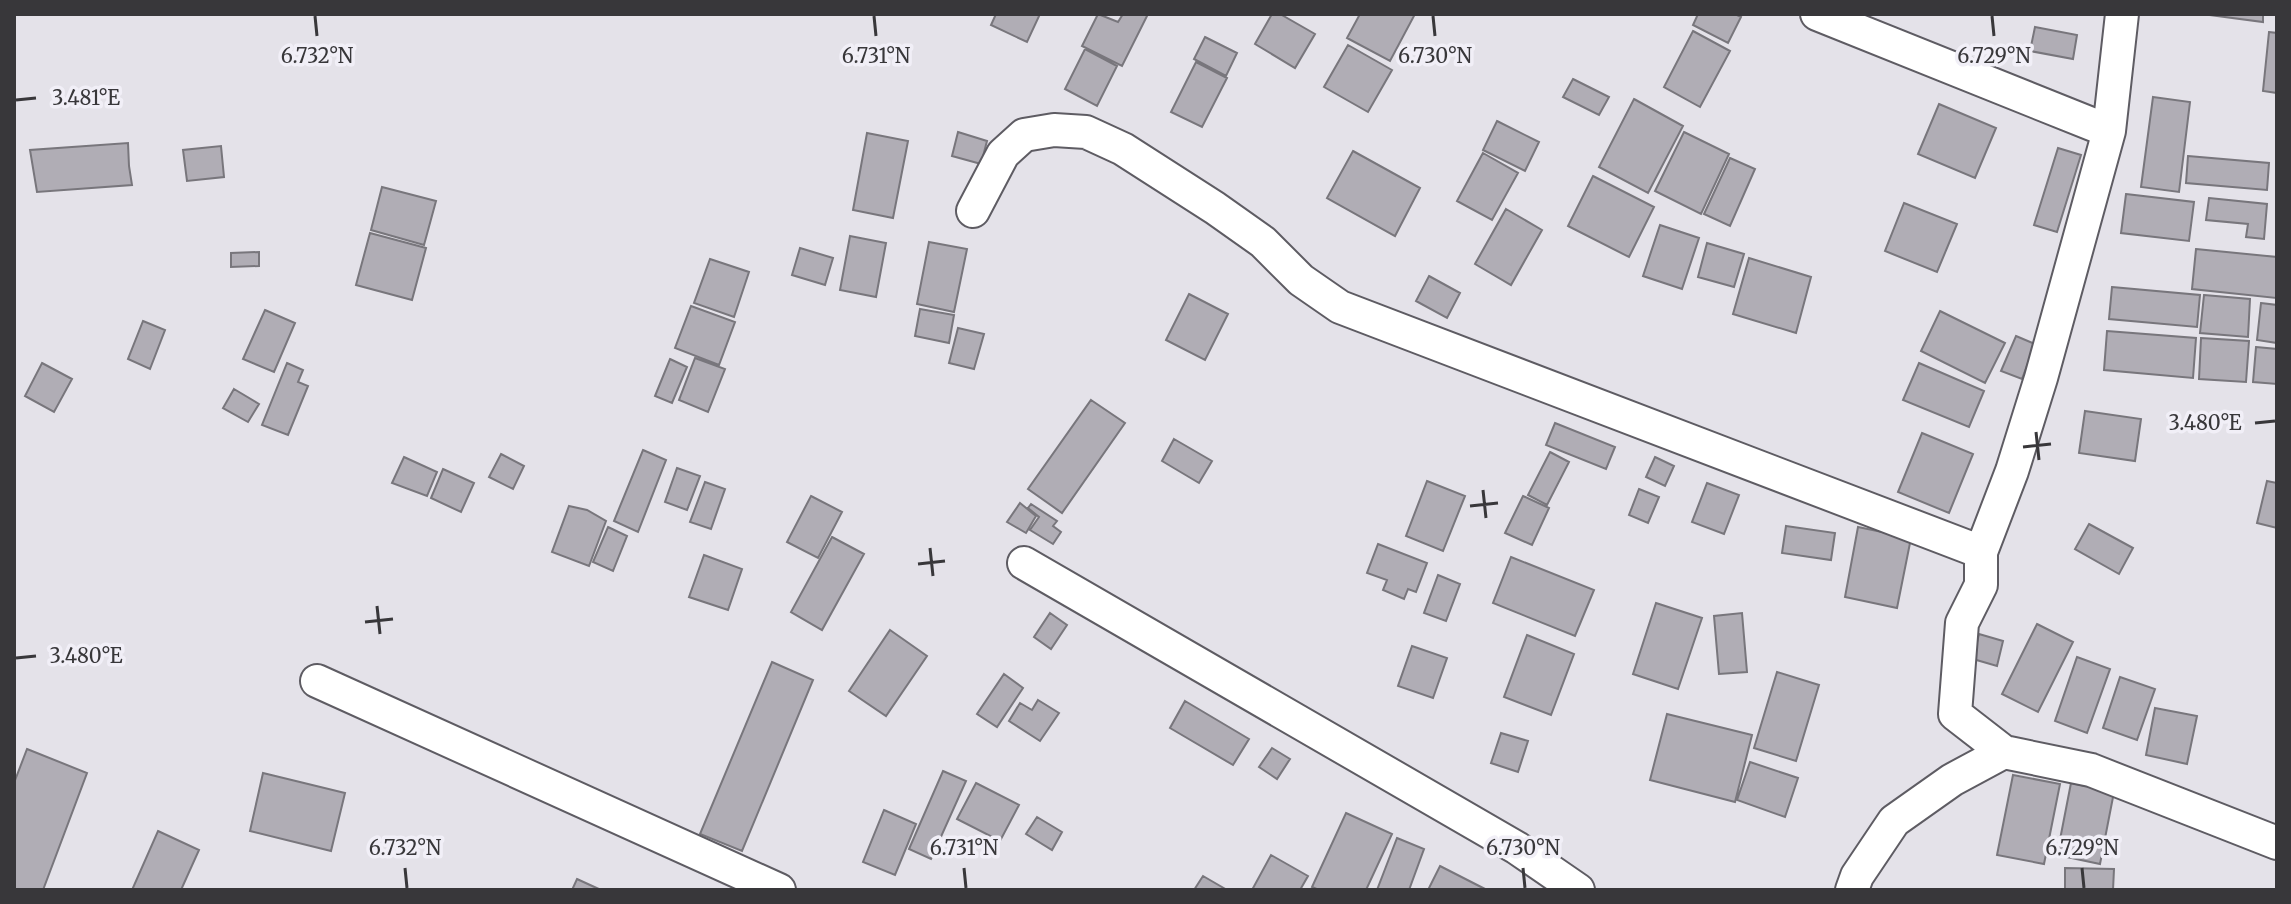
<svg xmlns="http://www.w3.org/2000/svg" width="2291" height="904" font-family="Merriweather,serif">
	<style>
		.building { fill: #b0adb5; stroke: #78767c; stroke-width: 2 }
		.lines { fill: none; stroke-linecap: round; stroke-linejoin: round }
		.street-casing { stroke: #5e5c63; stroke-width: 36 }
		.street { stroke: #fff; stroke-width: 32 }
		.ticks { fill: none; stroke: #38373a; stroke-width: 3 }
		.ticks-label { font-size: 20px; text-anchor: middle; fill: #38373a; stroke: #f1eff7; stroke-width: 7; stroke-linejoin: round; paint-order: stroke }
	</style>
	<rect width="100%" height="100%" fill="#e4e2e9"/>
	<path class="building" d="M 996,14 L 1040,14 L 1027,42 L 991,25 Z
		M 1098,14 L 1118,22 L 1123,14 L 1148,14 L 1122,66 L 1082,46 Z
		M 1272,14 L 1280,14 L 1315,34 L 1295,68 L 1255,44 Z
		M 1360,14 L 1415,14 L 1390,61 L 1347,38 Z
		M 1698,14 L 1735,14 L 1741,17 L 1728,43 L 1693,25 Z
		M 2202,14 L 2263,14 L 2263,22 Z
		M 2035,27 L 2077,35 L 2073,59 L 2030,51 Z
		M 1693,31 L 1730,51 L 1700,107 L 1664,87 Z
		M 2269,32 L 2277,33 L 2277,93 L 2263,91 Z
		M 1205,37 L 1237,53 L 1226,76 L 1194,59 Z
		M 1348,45 L 1392,70 L 1368,112 L 1324,87 Z
		M 1085,49 L 1117,66 L 1097,106 L 1065,89 Z
		M 1196,62 L 1227,78 L 1202,127 L 1171,112 Z
		M 1573,79 L 1609,97 L 1599,115 L 1563,97 Z
		M 2153,97 L 2190,102 L 2179,192 L 2141,187 Z
		M 1634,99 L 1683,126 L 1648,193 L 1599,167 Z
		M 1939,104 L 1996,128 L 1975,178 L 1918,154 Z
		M 1497,121 L 1539,142 L 1525,171 L 1483,150 Z
		M 958,132 L 987,141 L 981,164 L 952,156 Z
		M 1684,132 L 1729,154 L 1701,214 L 1655,191 Z
		M 867,133 L 908,141 L 893,218 L 853,210 Z
		M 128,143 L 129,166 L 132,185 L 37,192 L 30,150 Z
		M 221,146 L 224,177 L 187,181 L 183,150 Z
		M 2058,148 L 2081,155 L 2057,232 L 2034,225 Z
		M 1353,151 L 1420,188 L 1395,236 L 1327,198 Z
		M 1483,153 L 1518,173 L 1492,220 L 1457,201 Z
		M 2188,156 L 2269,163 L 2267,190 L 2186,183 Z
		M 1730,158 L 1755,169 L 1730,226 L 1704,214 Z
		M 1593,176 L 1654,207 L 1629,257 L 1568,226 Z
		M 382,187 L 436,201 L 424,245 L 371,230 Z
		M 2126,194 L 2194,202 L 2189,241 L 2121,233 Z
		M 2209,198 L 2267,204 L 2264,239 L 2246,237 L 2248,224 L 2206,220 Z
		M 1904,203 L 1957,224 L 1937,272 L 1885,251 Z
		M 1506,209 L 1542,230 L 1511,285 L 1475,264 Z
		M 1660,225 L 1699,238 L 1682,289 L 1643,276 Z
		M 370,233 L 426,248 L 412,300 L 356,285 Z
		M 850,236 L 886,243 L 876,297 L 840,290 Z
		M 929,242 L 967,249 L 954,312 L 917,304 Z
		M 1707,243 L 1744,254 L 1734,287 L 1698,277 Z
		M 800,248 L 833,258 L 825,285 L 792,275 Z
		M 2196,249 L 2277,257 L 2276,298 L 2192,289 Z
		M 259,252 L 259,266 L 231,267 L 231,253 Z
		M 1749,258 L 1811,277 L 1796,333 L 1733,314 Z
		M 710,259 L 749,272 L 734,317 L 694,303 Z
		M 1429,276 L 1460,293 L 1447,318 L 1416,301 Z
		M 2112,287 L 2200,295 L 2197,327 L 2109,319 Z
		M 1189,294 L 1228,314 L 1205,360 L 1166,340 Z
		M 2204,295 L 2250,299 L 2248,337 L 2200,333 Z
		M 2261,303 L 2277,305 L 2277,343 L 2257,340 Z
		M 691,306 L 735,322 L 719,365 L 675,348 Z
		M 920,309 L 954,315 L 949,343 L 915,336 Z
		M 265,310 L 295,323 L 274,372 L 243,359 Z
		M 1940,311 L 2005,343 L 1985,383 L 1921,351 Z
		M 143,321 L 165,330 L 150,369 L 128,359 Z
		M 958,328 L 984,334 L 974,369 L 949,363 Z
		M 2107,331 L 2196,338 L 2193,378 L 2104,370 Z
		M 2016,336 L 2035,344 L 2022,379 L 2001,371 Z
		M 2201,338 L 2249,341 L 2246,382 L 2199,379 Z
		M 2256,347 L 2277,349 L 2277,384 L 2253,382 Z
		M 695,358 L 725,369 L 708,412 L 679,400 Z
		M 670,359 L 687,367 L 672,403 L 655,396 Z
		M 42,363 L 72,379 L 54,412 L 25,396 Z
		M 287,363 L 303,370 L 298,382 L 308,386 L 288,435 L 262,425 Z
		M 1919,363 L 1984,391 L 1969,427 L 1903,400 Z
		M 234,389 L 259,404 L 248,422 L 223,408 Z
		M 1091,400 L 1125,423 L 1062,513 L 1028,489 Z
		M 2085,411 L 2141,419 L 2135,461 L 2079,453 Z
		M 1555,423 L 1615,447 L 1606,469 L 1546,445 Z
		M 1922,433 L 1973,454 L 1949,513 L 1898,492 Z
		M 1174,439 L 1212,461 L 1199,483 L 1162,461 Z
		M 643,450 L 666,460 L 638,532 L 614,521 Z
		M 1550,452 L 1569,462 L 1547,505 L 1528,495 Z
		M 501,454 L 524,466 L 513,489 L 489,477 Z
		M 404,457 L 437,472 L 427,496 L 392,483 Z
		M 1655,457 L 1674,466 L 1665,486 L 1646,477 Z
		M 677,468 L 700,476 L 687,510 L 665,502 Z
		M 443,469 L 474,483 L 461,512 L 431,498 Z
		M 1427,481 L 1465,496 L 1443,551 L 1406,536 Z
		M 2267,481 L 2277,483 L 2277,528 L 2257,523 Z
		M 705,482 L 725,489 L 711,529 L 690,522 Z
		M 1707,483 L 1739,495 L 1724,534 L 1692,522 Z
		M 1639,489 L 1659,497 L 1648,523 L 1629,515 Z
		M 811,496 L 842,512 L 818,558 L 787,542 Z
		M 1523,496 L 1549,508 L 1532,545 L 1505,533 Z
		M 1020,503 L 1036,516 L 1026,533 L 1007,522 Z
		M 1031,504 L 1057,521 L 1053,526 L 1061,532 L 1053,544 L 1030,530 L 1039,517 L 1028,508 Z
		M 569,506 L 587,510 L 606,521 L 589,566 L 552,552 Z
		M 2089,524 L 2133,548 L 2119,574 L 2075,549 Z
		M 1786,526 L 1835,533 L 1831,560 L 1782,553 Z
		M 608,527 L 627,536 L 613,571 L 593,562 Z
		M 1858,527 L 1911,538 L 1897,608 L 1845,597 Z
		M 832,537 L 864,554 L 822,630 L 791,612 Z
		M 1378,544 L 1427,563 L 1416,592 L 1408,589 L 1404,599 L 1383,590 L 1387,580 L 1367,573 Z
		M 704,555 L 742,569 L 728,610 L 689,597 Z
		M 1511,557 L 1594,590 L 1575,636 L 1493,603 Z
		M 1438,575 L 1460,584 L 1446,621 L 1424,613 Z
		M 1656,603 L 1702,618 L 1678,689 L 1633,674 Z
		M 1050,613 L 1067,625 L 1051,649 L 1034,637 Z
		M 1742,613 L 1747,672 L 1719,674 L 1714,616 Z
		M 2037,624 L 2073,642 L 2038,712 L 2002,694 Z
		M 890,630 L 927,656 L 886,716 L 849,691 Z
		M 1979,634 L 2003,641 L 1997,666 L 1973,659 Z
		M 1527,635 L 1574,654 L 1551,715 L 1504,697 Z
		M 1412,646 L 1447,658 L 1433,698 L 1398,686 Z
		M 2077,657 L 2110,669 L 2087,733 L 2055,721 Z
		M 772,662 L 813,680 L 742,851 L 700,834 Z
		M 1777,672 L 1819,685 L 1796,761 L 1754,748 Z
		M 1004,674 L 1023,688 L 997,727 L 977,714 Z
		M 2120,677 L 2155,689 L 2137,740 L 2103,728 Z
		M 1038,700 L 1059,713 L 1040,741 L 1009,721 L 1020,703 L 1032,710 Z
		M 1185,701 L 1249,739 L 1233,765 L 1170,728 Z
		M 2155,708 L 2197,716 L 2187,764 L 2146,755 Z
		M 1667,714 L 1752,735 L 1735,802 L 1650,780 Z
		M 1501,733 L 1528,741 L 1518,772 L 1491,763 Z
		M 1272,748 L 1290,759 L 1277,779 L 1259,767 Z
		M 27,749 L 87,773 L 43,890 L 14,890 L 14,783 Z
		M 1750,762 L 1798,778 L 1785,817 L 1737,800 Z
		M 943,771 L 966,781 L 931,859 L 909,849 Z
		M 263,773 L 345,793 L 331,851 L 250,831 Z
		M 2013,775 L 2060,784 L 2044,864 L 1997,855 Z
		M 976,783 L 1019,805 L 1000,841 L 957,819 Z
		M 2071,783 L 2114,792 L 2100,864 L 2057,855 Z
		M 884,810 L 916,824 L 895,875 L 863,862 Z
		M 1346,813 L 1392,834 L 1366,890 L 1319,890 L 1312,887 Z
		M 1037,817 L 1062,832 L 1052,850 L 1026,834 Z
		M 158,831 L 199,850 L 181,890 L 132,890 Z
		M 1397,838 L 1424,849 L 1409,890 L 1377,890 Z
		M 1271,855 L 1308,876 L 1300,890 L 1252,890 Z
		M 1440,866 L 1487,890 L 1428,890 Z
		M 2065,868 L 2114,869 L 2113,890 L 2065,890 Z
		M 1203,876 L 1227,890 L 1194,890 Z
		M 577,879 L 601,890 L 572,890 Z"/>
	<g class="lines">
		<defs>
			<path id="street" d="M 1817,14 L 2109,131 L 2122,14
				M 2109,131 L 2041,378 L 2012,471 L 1981,552 L 1981,585 L 1962,623 L 1955,714 L 2004,752 L 2091,770 L 2277,843
				M 973,211 L 1003,154 L 1024,135 L 1054,130 L 1086,132 L 1123,149 L 1215,208 L 1263,242 L 1301,280 L 1340,307 L 1981,552
				M 1024,563 L 1517,848 L 1578,890
				M 317,681 L 779,890
				M 1852,890 L 1857,876 L 1894,821 L 1952,780 L 2004,752"/>
		</defs>
		<use href="#street" class="street-casing"/>
		<use href="#street" class="street"/>
	</g>
	<path class="ticks" d="M 315,16 L 317,36M 874,16 L 876,36M 1433,16 L 1435,36M 1992,16 L 1994,36M 16,100 L 36,98M 2255,423 L 2275,421M 2036,432 L 2039,460M 2023,447 L 2051,444M 1483,490 L 1486,518M 1470,506 L 1498,503M 930,548 L 933,576M 918,564 L 945,561M 377,606 L 380,634M 365,622 L 393,619M 16,658 L 36,656M 405,868 L 407,888M 964,868 L 966,888M 1523,868 L 1525,888M 2082,868 L 2084,888"/>
	<g class="ticks-label">
		<text x="317" y="63">6.732°N</text>
		<text x="876" y="63">6.731°N</text>
		<text x="1435" y="63">6.730°N</text>
		<text x="1994" y="63">6.729°N</text>
		<text x="86" y="105">3.481°E</text>
		<text x="2205" y="430">3.480°E</text>
		<text x="86" y="663">3.480°E</text>
		<text x="405" y="855">6.732°N</text>
		<text x="964" y="855">6.731°N</text>
		<text x="1523" y="855">6.730°N</text>
		<text x="2082" y="855">6.729°N</text>
	</g>
	<rect width="2291" height="904" fill="none" stroke="#38373a" stroke-width="32"/>
</svg>
